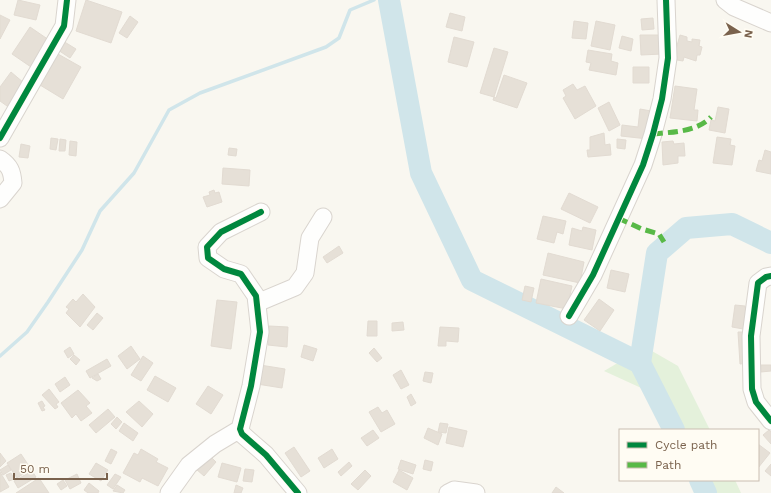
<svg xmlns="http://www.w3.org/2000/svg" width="771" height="493" font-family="'Work Sans',sans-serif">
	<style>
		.green { fill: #e4f1db }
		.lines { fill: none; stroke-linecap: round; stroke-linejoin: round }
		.stream { stroke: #d0e5ea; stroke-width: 3.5 }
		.river { stroke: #d0e5ea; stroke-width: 22 }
		.building { fill: #e6e0d7; stroke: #e2dbd2 }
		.minor-casing { stroke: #d9d4ce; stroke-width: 19 }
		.minor { stroke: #fefefd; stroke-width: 17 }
		.quiet { stroke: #58b947; stroke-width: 5; stroke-dasharray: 10 5; stroke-linecap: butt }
		.cycleway-casing { stroke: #fffcf3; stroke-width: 8 }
		.cycleway { stroke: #00873e; stroke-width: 6 }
	</style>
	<rect width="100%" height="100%" fill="#f9f7f0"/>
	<path class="green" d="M 645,347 L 678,366 L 710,430 L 668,430 L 650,392 L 604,371 Z
		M 691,480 L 735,480 L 741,493 L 697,493 Z"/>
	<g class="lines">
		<path class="stream" d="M 0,356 L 27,332 L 48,302 L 82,250 L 100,211 L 134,173 L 169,110 L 200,93 L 326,47 L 339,38 L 350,10 L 374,0"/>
		<path class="river" d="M 389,0 L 421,173 L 472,280 L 640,363 L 674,430
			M 640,363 L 657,253 L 686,228 L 732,224 L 771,243
			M 700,480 L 706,493"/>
	</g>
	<path class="building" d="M 18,0 L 40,5 L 36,20 L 14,15 Z
		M 86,0 L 122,12 L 111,43 L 76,31 Z
		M 450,13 L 465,17 L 462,31 L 446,27 Z
		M 0,15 L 10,20 L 0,39 Z
		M 130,16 L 138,22 L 127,38 L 119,33 Z
		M 653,18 L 654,29 L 642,30 L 641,19 Z
		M 574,21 L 588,23 L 586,39 L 572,38 Z
		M 596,21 L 615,25 L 610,50 L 591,46 Z
		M 30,27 L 49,40 L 31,67 L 12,54 Z
		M 640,35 L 661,35 L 662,54 L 641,55 Z
		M 680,35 L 687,37 L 687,41 L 692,42 L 692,39 L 700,40 L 699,46 L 702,47 L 700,55 L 697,55 L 696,61 L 684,57 L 683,61 L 677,60 L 677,56 L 674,56 Z
		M 622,36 L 633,39 L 631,51 L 619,48 Z
		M 454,37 L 474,42 L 467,67 L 448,62 Z
		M 63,41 L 76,49 L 70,58 L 58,50 Z
		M 494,48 L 508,52 L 494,97 L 480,93 Z
		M 588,50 L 612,54 L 611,61 L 618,63 L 616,75 L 589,70 L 591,63 L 586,62 Z
		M 58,54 L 81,67 L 63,99 L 40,85 Z
		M 633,67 L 649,67 L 649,83 L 633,83 Z
		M 11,72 L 24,83 L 7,106 L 0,101 L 0,87 Z
		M 504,75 L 527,83 L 517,108 L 493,100 L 494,97 L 496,98 Z
		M 573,84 L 577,90 L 585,86 L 596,106 L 575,119 L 563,98 L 566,96 L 563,90 Z
		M 675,86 L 697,89 L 694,110 L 698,110 L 697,121 L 670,118 Z
		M 609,102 L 620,125 L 609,131 L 598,108 Z
		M 718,107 L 729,109 L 725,133 L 709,130 L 711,120 L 715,121 Z
		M 640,109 L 651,111 L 648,139 L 621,136 L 622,125 L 638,127 Z
		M 604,133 L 605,145 L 610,144 L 611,155 L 588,157 L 587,150 L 590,150 L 590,137 Z
		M 717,137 L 731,139 L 730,145 L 735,146 L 732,165 L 713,163 Z
		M 51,138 L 58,139 L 56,150 L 50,149 Z
		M 60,139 L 66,140 L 65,151 L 59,151 Z
		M 617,139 L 626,140 L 625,149 L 617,148 Z
		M 70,141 L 77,142 L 76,156 L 69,155 Z
		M 673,141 L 674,144 L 684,143 L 685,156 L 678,156 L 678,163 L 663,165 L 662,142 Z
		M 21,144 L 30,146 L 28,158 L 19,157 Z
		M 229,148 L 237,149 L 236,156 L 228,155 Z
		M 765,150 L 771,152 L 771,174 L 756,171 L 759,160 L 762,161 Z
		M 223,168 L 250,170 L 249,186 L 222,184 Z
		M 214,190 L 215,193 L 219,192 L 222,202 L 207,207 L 203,197 L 210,195 L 209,192 Z
		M 569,193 L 598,207 L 590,223 L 561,209 Z
		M 543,216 L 566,221 L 563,234 L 557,232 L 554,243 L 537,239 Z
		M 583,227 L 596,230 L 592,250 L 569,245 L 572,228 L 582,231 Z
		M 339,246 L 343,253 L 327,263 L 323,257 Z
		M 548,253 L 584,262 L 580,283 L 543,275 Z
		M 611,270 L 629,274 L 625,292 L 607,288 Z
		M 541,279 L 572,286 L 567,309 L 536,303 Z
		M 525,286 L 534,288 L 531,302 L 522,300 Z
		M 83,294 L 95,307 L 80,327 L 66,313 L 69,309 L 66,307 L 73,299 L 76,302 Z
		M 599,299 L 614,310 L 600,331 L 584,320 Z
		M 217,300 L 237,302 L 231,349 L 211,346 Z
		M 735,305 L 745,306 L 745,308 L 752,310 L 749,330 L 732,327 Z
		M 97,313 L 103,318 L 93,330 L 87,325 Z
		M 368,321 L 377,321 L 377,336 L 367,336 Z
		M 403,322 L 404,330 L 392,331 L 392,323 Z
		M 269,326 L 288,327 L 287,347 L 268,345 Z
		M 440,327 L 459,328 L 458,342 L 446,341 L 446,346 L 438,346 Z
		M 738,332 L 747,332 L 749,363 L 740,364 Z
		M 304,345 L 317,349 L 313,361 L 301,357 Z
		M 131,346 L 140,359 L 127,369 L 118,356 Z
		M 70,347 L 74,354 L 68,358 L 64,351 Z
		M 374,348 L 382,358 L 377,362 L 369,353 Z
		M 74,355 L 80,360 L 76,365 L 70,359 Z
		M 143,356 L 153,363 L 141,381 L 131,375 Z
		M 107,359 L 111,366 L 90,378 L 86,371 Z
		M 260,365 L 285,369 L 282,388 L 257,384 Z
		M 761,365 L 771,365 L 771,371 L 761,372 Z
		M 401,370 L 409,385 L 401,389 L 393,375 Z
		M 425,372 L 433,373 L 431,383 L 423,381 Z
		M 98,374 L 101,379 L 97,381 L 92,378 Z
		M 155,376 L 176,388 L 168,402 L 147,390 Z
		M 65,377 L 70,385 L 60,392 L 55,384 Z
		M 208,386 L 223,395 L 211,414 L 196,404 Z
		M 49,389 L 59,402 L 56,404 L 58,407 L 55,409 L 42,395 Z
		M 78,390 L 90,403 L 86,406 L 92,413 L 81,421 L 76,414 L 72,418 L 61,403 Z
		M 411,394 L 416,403 L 411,406 L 407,397 Z
		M 42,401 L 45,406 L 43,407 L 45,410 L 42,411 L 38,403 Z
		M 139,401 L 153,414 L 142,427 L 126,412 Z
		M 378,407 L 382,413 L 387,410 L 395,424 L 381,432 L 369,412 Z
		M 108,409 L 115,417 L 96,433 L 89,425 Z
		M 117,417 L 122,422 L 116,429 L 111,424 Z
		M 124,423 L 138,433 L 133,441 L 119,431 Z
		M 440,423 L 448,424 L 446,433 L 438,432 Z
		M 449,427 L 467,431 L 463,447 L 446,443 Z
		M 428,428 L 442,434 L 438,445 L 424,438 Z
		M 373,430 L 379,438 L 367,446 L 361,438 Z
		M 769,430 L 771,432 L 771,444 L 763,435 Z
		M 758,444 L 770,453 L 758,468 Z
		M 294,447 L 310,471 L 301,477 L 285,453 Z
		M 111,449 L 117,452 L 111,464 L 105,461 Z
		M 141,449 L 158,459 L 156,462 L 168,468 L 158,486 L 142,478 L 140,482 L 123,473 L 134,453 L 138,455 Z
		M 332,449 L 338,459 L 324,468 L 318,458 Z
		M 0,453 L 6,461 L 0,467 Z
		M 21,454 L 31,469 L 17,478 L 7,463 Z
		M 208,454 L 216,462 L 204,476 L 196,469 Z
		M 401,460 L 416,465 L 413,474 L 398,469 Z
		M 425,460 L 433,462 L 431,471 L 423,469 Z
		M 349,462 L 352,466 L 341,476 L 338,472 Z
		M 96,463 L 108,470 L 101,481 L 89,474 Z
		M 222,463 L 241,468 L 237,482 L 218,477 Z
		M 771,464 L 771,476 L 765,471 Z
		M 8,465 L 11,470 L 3,475 L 0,470 Z
		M 245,469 L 254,470 L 252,482 L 243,481 Z
		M 365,470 L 371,476 L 358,490 L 351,484 Z
		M 399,470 L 413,478 L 407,490 L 393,482 Z
		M 32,471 L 36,477 L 18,488 L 14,481 Z
		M 0,472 L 9,487 L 0,492 Z
		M 11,473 L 14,479 L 9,481 L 6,475 Z
		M 77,474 L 81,483 L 70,489 L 65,480 Z
		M 115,474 L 121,477 L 113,489 L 107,485 Z
		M 39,478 L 49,493 L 16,493 Z
		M 63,480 L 67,486 L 61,490 L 57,484 Z
		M 89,483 L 99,491 L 98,493 L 88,493 L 84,490 Z
		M 117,485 L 125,490 L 123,493 L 113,491 Z
		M 236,485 L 243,488 L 241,493 L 234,493 Z
		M 556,487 L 564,493 L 552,493 Z"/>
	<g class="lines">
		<defs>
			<path id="minor" d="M 725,0 L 734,7 L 771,23
				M 0,138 L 64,26 L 67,0
				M 0,159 C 10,166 12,171 13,183 L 0,199
				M 261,212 L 221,232 L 207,247 L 208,258 L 224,269 L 241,274 L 256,296 L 260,332 L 251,386 L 240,429 L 242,434 L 266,455 L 298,493
				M 771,276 L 766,277 L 758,283 L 751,336 L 752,389 L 756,402 L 771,421
				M 257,303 L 295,287 L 305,273 L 310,238 L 323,217
				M 569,316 L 593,275 L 643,165 L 653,134 L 662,99 L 668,58 L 666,0
				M 169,493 L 189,465 L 215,444 L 240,429
				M 448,493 L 454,490 L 476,493"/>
		</defs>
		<use href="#minor" class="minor-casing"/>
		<use href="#minor" class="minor"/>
		<path class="quiet" d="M 653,134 C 672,132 697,132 711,117
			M 618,218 L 642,229 L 659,234 L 664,242"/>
		<defs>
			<path id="cycleway" d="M 0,138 L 64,26 L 67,0
				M 261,212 L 221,232 L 207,247 L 208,258 L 224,269 L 241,274 L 256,296 L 260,332 L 251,386 L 240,429 L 242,434 L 266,455 L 298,493
				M 771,276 L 766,277 L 758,283 L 751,336 L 752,389 L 756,402 L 771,421
				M 569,316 L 593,275 L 643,165 L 653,134 L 662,99 L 668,58 L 666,0"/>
		</defs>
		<use href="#cycleway" class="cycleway-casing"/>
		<use href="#cycleway" class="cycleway"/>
	</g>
	<rect x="619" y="429" width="140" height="52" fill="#fffcf3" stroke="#cabeb1"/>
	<rect x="627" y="442" width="20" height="6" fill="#00873e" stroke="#cabeb1"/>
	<text x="655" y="449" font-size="12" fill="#7a624d">Cycle path</text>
	<rect x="627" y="462" width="20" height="6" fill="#58b947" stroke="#cabeb1"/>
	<text x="655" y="469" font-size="12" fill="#7a624d">Path</text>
	<g transform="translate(739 32) rotate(101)" stroke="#fffcf3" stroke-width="3" paint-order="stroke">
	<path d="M0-3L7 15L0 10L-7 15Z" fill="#7a624d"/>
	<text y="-6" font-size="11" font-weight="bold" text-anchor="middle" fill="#7a624d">N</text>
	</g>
	<path d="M14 473v6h93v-6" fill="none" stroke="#7a624d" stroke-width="2"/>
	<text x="20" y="473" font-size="12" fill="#7a624d" stroke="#fffcf3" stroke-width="3" paint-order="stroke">50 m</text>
</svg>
